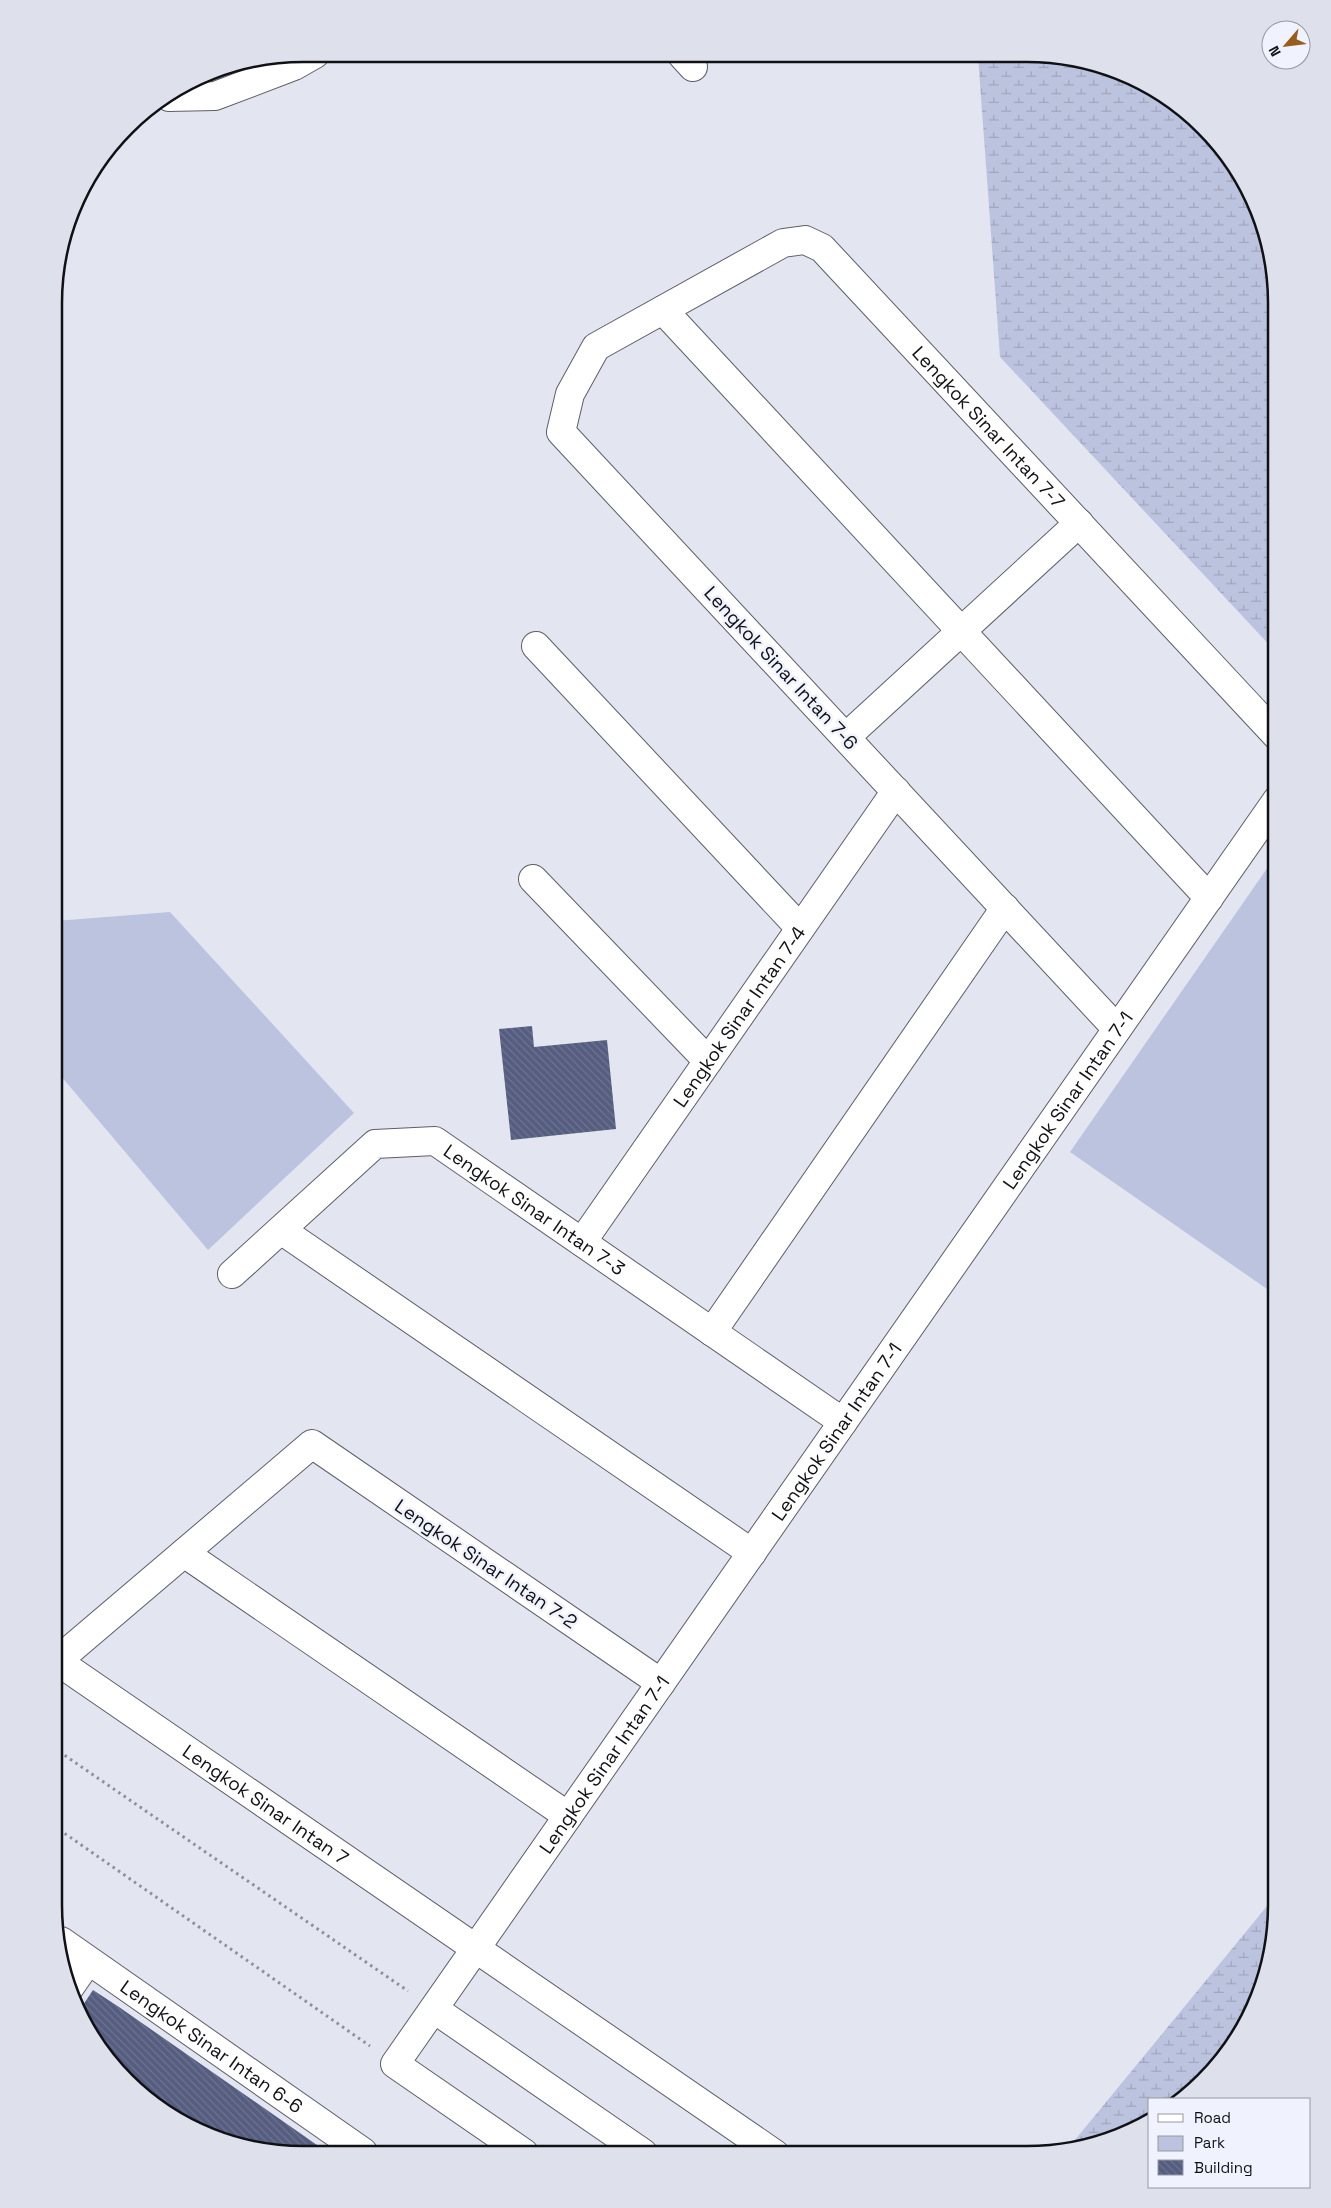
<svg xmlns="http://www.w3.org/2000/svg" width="1331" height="2208" font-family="'Space Grotesk',sans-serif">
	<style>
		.green { fill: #bcc3de }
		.wetland { fill: url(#wetland-marsh) }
		.building { fill: url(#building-back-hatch) }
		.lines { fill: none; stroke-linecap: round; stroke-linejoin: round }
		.minor-casing { stroke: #5c5f68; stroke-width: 30 }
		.path { stroke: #8e9097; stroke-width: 3; stroke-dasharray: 2.5 4; stroke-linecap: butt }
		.minor { stroke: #fff; stroke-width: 28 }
		.labels { text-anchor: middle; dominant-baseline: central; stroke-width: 5; stroke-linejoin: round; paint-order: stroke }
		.street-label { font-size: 19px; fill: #101114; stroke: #f0f3fe }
		.rim { fill: none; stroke: #101114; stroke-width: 2.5 }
	</style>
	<defs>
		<pattern id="wetland-marsh" width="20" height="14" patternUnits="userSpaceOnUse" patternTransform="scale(1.25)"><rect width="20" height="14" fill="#bcc3de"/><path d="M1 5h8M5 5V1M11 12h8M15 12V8" fill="none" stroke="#a1a6be"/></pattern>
		<pattern id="building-back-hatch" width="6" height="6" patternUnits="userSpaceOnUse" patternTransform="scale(1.25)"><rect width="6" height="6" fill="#555d80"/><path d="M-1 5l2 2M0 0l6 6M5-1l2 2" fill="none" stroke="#6e748e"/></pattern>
	</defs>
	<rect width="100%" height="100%" fill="#e3e6f1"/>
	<path class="green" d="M 1277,854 L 1277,1296 L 1070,1152 Z
		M 170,912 L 354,1113 L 208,1250 L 55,1069 L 55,921 Z"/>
	<path class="wetland" d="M 978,56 L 1060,56 L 1123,73 L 1180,106 L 1226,152 L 1258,208 L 1277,304 L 1277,653 L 1000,357 Z
		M 1277,1894 L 1277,1921 L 1264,1985 L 1226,2056 L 1183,2099 L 1150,2099 L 1150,2120 L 1123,2135 L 1070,2146 Z"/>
	<path class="building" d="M 532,1026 L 534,1047 L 607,1040 L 616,1129 L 511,1140 L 499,1029 Z
		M 93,1990 L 119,2007 L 327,2152 L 271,2152 L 208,2135 L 151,2102 L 105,2056 L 79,2011 Z"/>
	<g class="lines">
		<defs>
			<g id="minor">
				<path d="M 682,55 L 693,67"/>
				<path d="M 169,97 L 215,96 L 294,66 L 315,54"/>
				<path d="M 663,310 L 1209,898"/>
				<path d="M 536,646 L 800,928"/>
				<path d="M 846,737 L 1079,523"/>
				<path d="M 533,879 L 708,1061"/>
				<path id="s1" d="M 1117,1029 L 561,432 L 570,394 L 596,347 L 783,243 L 805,240 L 822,248 L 1277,736"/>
				<path d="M 281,1230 L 752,1553"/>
				<path id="s2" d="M 582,1242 L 896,791"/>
				<path id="s3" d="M 232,1274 L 375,1144 L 435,1141 L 843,1422"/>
				<path d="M 712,1332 L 1005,908"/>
				<path d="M 184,1553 L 568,1816"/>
				<path id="s4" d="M 661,1683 L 312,1444 L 57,1661 L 775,2154"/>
				<path id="s5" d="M 61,1941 L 363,2152"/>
				<path d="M 70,1987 L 88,1961"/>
				<path d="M 434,2009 L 643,2153"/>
				<path id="s6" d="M 524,2153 L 395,2064 L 1277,800"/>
			</g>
		</defs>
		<use href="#minor" class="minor-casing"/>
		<path class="path" d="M 54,1748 L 408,1991
			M 54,1826 L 370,2046"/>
		<use href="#minor" class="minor"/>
	</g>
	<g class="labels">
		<g class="street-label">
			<text stroke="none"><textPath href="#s1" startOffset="1408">Lengkok Sinar Intan 7-7</textPath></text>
			<text transform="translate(781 668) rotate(47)">Lengkok Sinar Intan 7-6</text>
			<text stroke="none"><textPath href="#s2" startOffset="275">Lengkok Sinar Intan 7-4</textPath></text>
			<text stroke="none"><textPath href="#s6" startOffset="1332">Lengkok Sinar Intan 7-1</textPath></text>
			<text stroke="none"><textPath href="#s3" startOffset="374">Lengkok Sinar Intan 7-3</textPath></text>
			<text stroke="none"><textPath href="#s6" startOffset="928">Lengkok Sinar Intan 7-1</textPath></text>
			<text transform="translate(486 1564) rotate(34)">Lengkok Sinar Intan 7-2</text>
			<text stroke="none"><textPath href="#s6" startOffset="522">Lengkok Sinar Intan 7-1</textPath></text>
			<text stroke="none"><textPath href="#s4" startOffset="1011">Lengkok Sinar Intan 7</textPath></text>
			<text stroke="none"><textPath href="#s5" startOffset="184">Lengkok Sinar Intan 6-6</textPath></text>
		</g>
	</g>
	<path d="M0 0H1331V2208H0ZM303 62H1027A241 241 0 0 1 1268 303V1905A241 241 0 0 1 1027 2146H303A241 241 0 0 1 62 1905V303A241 241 0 0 1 303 62Z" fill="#dee1eb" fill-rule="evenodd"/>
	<path class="rim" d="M303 62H1027A241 241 0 0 1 1268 303V1905A241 241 0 0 1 1027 2146H303A241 241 0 0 1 62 1905V303A241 241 0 0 1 303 62Z"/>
	<rect x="1148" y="2098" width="162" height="90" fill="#f0f3fe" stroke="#9699a0"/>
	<rect x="1158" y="2114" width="25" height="8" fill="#ffffff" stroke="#9699a0"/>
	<text x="1194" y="2123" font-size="15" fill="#101114">Road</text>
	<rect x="1158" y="2136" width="25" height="15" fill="#bcc3de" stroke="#9699a0"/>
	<text x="1194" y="2148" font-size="15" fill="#101114">Park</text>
	<rect x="1158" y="2160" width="25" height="15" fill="url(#building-back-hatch)" stroke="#9699a0"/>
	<text x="1194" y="2173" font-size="15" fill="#101114">Building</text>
	<g transform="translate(1286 45) rotate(242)"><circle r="24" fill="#f0f3fe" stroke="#9699a0"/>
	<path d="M0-4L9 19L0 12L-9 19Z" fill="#985d1c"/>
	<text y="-8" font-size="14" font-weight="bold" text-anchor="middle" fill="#101114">N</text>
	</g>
</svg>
